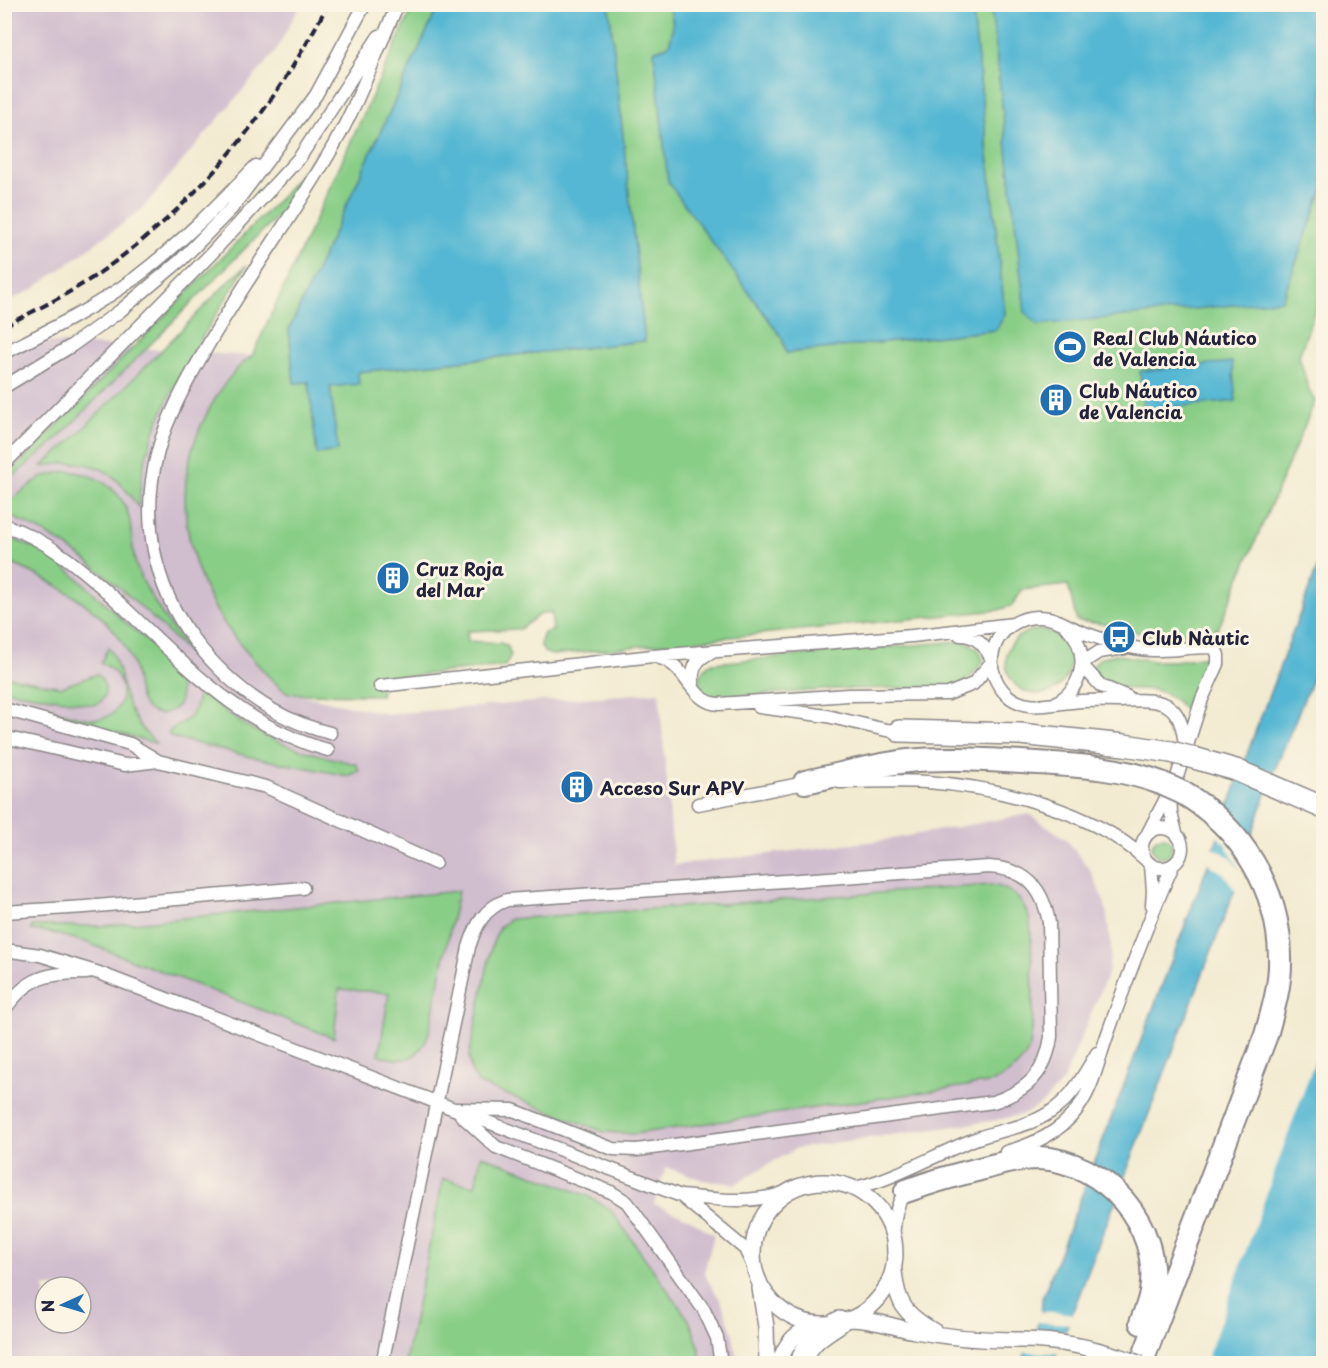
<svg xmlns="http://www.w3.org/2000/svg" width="1328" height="1368" font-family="'Playpen Sans',sans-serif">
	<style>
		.industrial { fill: #d0bdce; fill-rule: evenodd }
		.green { fill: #89ce87; stroke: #567861; stroke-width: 1.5 }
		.water { fill: #54b7d3; stroke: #3b6c87; stroke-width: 1.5 }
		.pier { fill: #f3ebd1 }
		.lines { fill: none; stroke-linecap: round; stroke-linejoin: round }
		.minor-casing { stroke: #8a8686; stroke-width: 15 }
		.tertiary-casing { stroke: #8a8686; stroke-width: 18 }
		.trunk-casing { stroke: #8a8686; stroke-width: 24 }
		.motorway-casing { stroke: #8a8686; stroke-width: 26 }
		.minor { stroke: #fff; stroke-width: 12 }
		.tertiary { stroke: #fff; stroke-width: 15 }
		.trunk { stroke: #fff; stroke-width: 21 }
		.motorway { stroke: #fff; stroke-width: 22 }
		.rail { stroke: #22223b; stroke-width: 4; stroke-dasharray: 9 4.5; stroke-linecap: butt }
		.tertiary-bridge-casing { stroke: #8a8686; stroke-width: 18; stroke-linecap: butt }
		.trunk-bridge-casing { stroke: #8a8686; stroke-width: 24; stroke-linecap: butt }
		.motorway-bridge-casing { stroke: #8a8686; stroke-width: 26; stroke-linecap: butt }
		.tertiary-bridge { stroke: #fff; stroke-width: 15 }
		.trunk-bridge { stroke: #fff; stroke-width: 21 }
		.motorway-bridge { stroke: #fff; stroke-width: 22 }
		.labels { text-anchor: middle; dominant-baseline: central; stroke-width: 6; stroke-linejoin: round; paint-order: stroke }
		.poi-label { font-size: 18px; font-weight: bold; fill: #22223b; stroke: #fcf5e5; text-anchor: start }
	</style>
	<rect width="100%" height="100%" fill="#fcf5e5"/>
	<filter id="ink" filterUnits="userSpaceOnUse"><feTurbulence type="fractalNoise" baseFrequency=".0167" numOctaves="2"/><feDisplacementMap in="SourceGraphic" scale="12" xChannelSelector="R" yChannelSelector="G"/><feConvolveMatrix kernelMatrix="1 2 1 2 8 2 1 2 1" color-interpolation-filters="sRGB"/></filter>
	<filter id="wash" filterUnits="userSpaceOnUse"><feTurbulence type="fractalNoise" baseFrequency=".008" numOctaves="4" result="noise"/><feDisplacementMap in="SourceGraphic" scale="24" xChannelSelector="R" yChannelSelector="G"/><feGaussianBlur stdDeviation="1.35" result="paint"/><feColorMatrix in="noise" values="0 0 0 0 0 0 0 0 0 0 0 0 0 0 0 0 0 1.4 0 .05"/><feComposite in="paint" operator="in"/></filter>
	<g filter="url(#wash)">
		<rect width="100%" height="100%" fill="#f3ebd1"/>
		<path class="industrial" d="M 5,4 L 300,5 L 276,51 L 141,210 L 35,288 L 5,303 Z
			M 4,339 L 252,356 L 242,364 L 217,396 L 195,440 L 189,467 L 187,489 L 188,527 L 196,565 L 212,602 L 242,646 L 266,673 L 287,692 L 387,714 L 659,692 L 674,865 L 886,840 L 1029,814 L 1066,839 L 1091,871 L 1105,904 L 1111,946 L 1108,973 L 1063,1081 L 1043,1103 L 1025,1114 L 992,1121 L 797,1148 L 735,1184 L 703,1180 L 666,1167 L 654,1204 L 690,1219 L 714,1235 L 705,1269 L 706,1277 L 722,1303 L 733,1335 L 737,1363 L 5,1363 ZM 45,1287 L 81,1287 L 81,1323 L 45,1323 Z"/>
		<path class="green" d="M 414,5 L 439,5 L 289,330 L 294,383 L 309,382 L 317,454 L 338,451 L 330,387 L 358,372 L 644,341 L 609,5 L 667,5 C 675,16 674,34 668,46 L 655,50 L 782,338 L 786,353 L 995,330 L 1005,314 L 972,5 L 991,5 L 1025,311 L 1282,300 L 1323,189 L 1323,287 L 1299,356 L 1309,391 L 1315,401 L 1218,629 L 1158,637 L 1103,624 L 1077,621 L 1068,585 L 1022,590 L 1013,605 L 999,610 L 552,655 L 544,652 L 540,644 L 544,633 L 553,630 L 551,612 L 539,615 L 520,629 L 467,631 L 468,641 L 500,643 L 507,645 L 511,655 L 505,666 L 380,679 L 381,695 L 300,694 C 296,694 290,694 287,692 C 274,685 255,661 245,650 C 196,596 169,508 196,438 C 205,415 223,381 242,364 C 245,361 249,359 252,356 Z
			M 317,153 L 299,186 L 284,209 L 54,442 L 5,483 L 5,478 L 284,194 Z
			M 247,265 C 212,322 161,396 145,461 C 141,476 140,492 138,507 C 113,466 87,456 41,467 L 70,442 L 147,365 L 230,280 Z
			M 67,471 C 94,473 122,488 129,517 C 133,535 131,554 138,571 C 152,602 175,634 196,660 C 135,601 84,546 5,514 L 5,505 L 41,477 Z
			M 4,536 C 20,541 36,548 50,557 C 78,576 101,600 126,623 C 138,634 153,644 163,656 C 175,671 194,706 165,713 C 161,714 156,714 152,712 C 137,705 138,685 135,672 C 133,663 129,655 125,647 C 105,608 44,576 5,561 Z
			M1006 662a32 32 0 1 1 64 0a32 32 0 1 1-64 0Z
			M 960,641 C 972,643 981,648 983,661 C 968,685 949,694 921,688 L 839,689 L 711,698 C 702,693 700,687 699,677 L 707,666 L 713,663 Z
			M 108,647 C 120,664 120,682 127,701 C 133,719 143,732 157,744 L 46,713 L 44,710 L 48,708 C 63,712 80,719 95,719 C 129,718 131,675 101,663 Z
			M 1115,654 L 1153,661 L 1175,661 L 1207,656 L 1211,657 L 1213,661 L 1197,693 L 1190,716 C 1180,704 1169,692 1153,690 C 1131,687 1102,695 1093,666 L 1100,658 Z
			M 97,674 C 108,684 109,701 93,705 L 5,690 L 5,676 L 61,687 Z
			M 200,689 C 245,736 295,750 356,764 L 359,771 L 349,776 L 255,758 L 171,737 L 168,734 C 171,729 174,727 180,724 C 193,717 197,707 198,691 Z
			M1152 847a10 10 0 1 1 20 0a10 10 0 1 1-20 0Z
			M 991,885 C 1012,888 1023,900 1030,920 C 1031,944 1037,1033 1028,1051 C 1022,1065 1008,1075 994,1082 L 634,1134 L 604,1132 L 479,1084 L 471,1071 L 469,1056 L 492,945 L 499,928 L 510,919 Z
			M 458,891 L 428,1036 C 418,1060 404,1064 379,1055 L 389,993 L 339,989 L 334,1038 L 85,942 L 49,932 L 31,930 L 32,926 L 101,926 Z
			M 481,1155 L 588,1196 L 610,1209 L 689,1320 L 699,1346 L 701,1363 L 405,1363 L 443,1179 L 475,1186 Z"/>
		<path class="water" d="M 439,5 L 609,5 L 645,341 L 358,372 L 359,384 L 330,387 L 338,451 L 317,454 L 309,382 L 294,383 L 289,330 Z
			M 667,5 L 972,5 L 1005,314 L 996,330 L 786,353 L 782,338 L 668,182 L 654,51 L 668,46 C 674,34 675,16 667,5 Z
			M 991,5 L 1323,5 L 1323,189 L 1282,300 L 1038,325 L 1025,312 Z
			M 1232,362 L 1236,401 L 1144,410 L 1140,371 Z
			M 1323,552 L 1323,653 L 1274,772 L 1252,834 L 1236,887 L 1053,1363 L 1021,1364 L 1041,1317 L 1042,1299 L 1208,865 L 1251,743 Z
			M 1323,1038 L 1323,1363 L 1204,1364 L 1302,1091 Z"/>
		<path class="pier" d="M 1225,808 L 1253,843 L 1237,893 L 1224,874 L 1206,862 L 1212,847 L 1230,857 L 1240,870 L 1225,844 L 1216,835 Z
			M 1324,1035 L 1208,1356 L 1225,1363 L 1201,1364 L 1299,1090 L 1321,1037 Z
			M 1038,1312 L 1052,1312 L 1075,1314 L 1071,1324 L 1035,1322 Z
			M 1032,1329 L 1068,1332 L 1060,1354 L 1022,1352 Z"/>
	</g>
	<g filter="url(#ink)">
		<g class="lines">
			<defs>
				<path id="minor" d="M 4,353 C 50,330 94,308 135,278 C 179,245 218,205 256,166
					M 4,387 L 71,346 L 120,311 L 181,260 L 232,208 L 316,95 L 365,4
					M 4,464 L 210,255 L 300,157 L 379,36
					M 4,525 C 49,540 83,570 117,601 C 182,661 240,727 328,750
					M 960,635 C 976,635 985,645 992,660
					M 659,658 C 687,664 690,703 719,704 L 848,695 L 948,694 L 973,684 L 992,662
					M 1082,663 L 1099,652 L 1125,648
					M 1082,665 L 1101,686 L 1128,697
					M 380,686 L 653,656 L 912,636 L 1013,624
					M 693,687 C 691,671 695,658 711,653
					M 1057,702 C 1086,686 1090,647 1065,626
					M 759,707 L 827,716 L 886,730 L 899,731
					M 4,709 L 130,744 L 158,761 L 266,787 L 435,863
					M 330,733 C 273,719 230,686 194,640 C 153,586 140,517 158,451 C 167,417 186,383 204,352 C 244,281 294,216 334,145 C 360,100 376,51 398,4
					M 4,737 L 125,765 L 158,761
					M 839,782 C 868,782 898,780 927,782 C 997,787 1092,810 1145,859
					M 1170,793 L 1171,813 L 1176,833
					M 698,804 L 810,782
					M1142 848a20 20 0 1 1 40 0a20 20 0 1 1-40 0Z
					M 1148,833 L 1177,777 L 1202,699 L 1218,664 L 1218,655 L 1215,648 C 1208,645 1166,651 1152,650 C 1128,649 1104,640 1082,632 C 1071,628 1060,620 1048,618 C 1021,613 996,629 992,657 C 990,671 997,685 1006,694 C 1025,712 1048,704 1071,702 C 1086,700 1101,701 1117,701 C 1159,699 1182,697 1185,748
					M 1151,865 L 1153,891 L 1152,905
					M 4,912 L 85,907 L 303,888
					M 4,950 L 40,955 L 99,973 L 681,1196 C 717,1199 751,1205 786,1192
					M 4,1011 C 27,976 48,973 87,973
					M 461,1115 L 496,1147 L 611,1192 L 627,1202 L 704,1310 L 717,1338 L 721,1364
					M 1006,1152 C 1034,1144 1060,1133 1078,1108 C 1094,1086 1098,1060 1107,1036 C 1127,979 1148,920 1173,865
					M 855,1188 C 897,1178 934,1155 975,1139 C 1004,1128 1030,1128 1056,1108 C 1075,1093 1085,1073 1097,1053
					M 681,1196 L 745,1249 L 754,1268
					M 893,1237 C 895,1219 895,1202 909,1188
					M 382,1364 L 469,947 C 476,925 484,908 507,900 L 989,867 C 1026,869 1043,888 1049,923 L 1051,1037 C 1046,1073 1027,1091 993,1102 L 637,1150 L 613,1149 L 513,1110 L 455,1109"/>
				<path id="tertiary" d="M753 1253a71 71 0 1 1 142 0a71 71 0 1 1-142 0Z
					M 894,1271 C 897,1305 906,1315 935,1332
					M 760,1288 L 766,1327 L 767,1364
					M 850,1319 C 873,1319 893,1327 915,1331 C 947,1337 980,1340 1013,1340
					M 779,1364 C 786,1341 797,1330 820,1325"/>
				<path id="trunk" d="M 899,731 L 1020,734 L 1124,745 L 1171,752
					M 1194,758 L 1236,770 L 1324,808
					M 801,1364 C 806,1342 822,1333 839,1322"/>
				<path id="motorway" d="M 805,782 C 839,775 873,765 908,761 C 945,757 984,760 1022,762 C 1069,765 1116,766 1161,783
					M 906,1191 C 931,1182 955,1175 980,1169 C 1000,1164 1018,1158 1039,1158 C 1105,1161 1162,1225 1151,1292 C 1149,1303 1145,1313 1141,1323
					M 1141,1364 L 1266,1035 C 1273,1010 1281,984 1280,957 C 1279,889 1241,827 1183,793"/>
			</defs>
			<use href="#minor" class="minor-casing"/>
			<use href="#tertiary" class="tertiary-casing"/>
			<use href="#trunk" class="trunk-casing"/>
			<use href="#motorway" class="motorway-casing"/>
			<use href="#minor" class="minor"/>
			<use href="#tertiary" class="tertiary"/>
			<use href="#trunk" class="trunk"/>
			<use href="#motorway" class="motorway"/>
			<path class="rail" d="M 4,326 C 34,311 65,296 92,278 C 197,206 270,116 328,4"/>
			<defs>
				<path id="tertiary-bridge" d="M 1013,1340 C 1058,1339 1099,1348 1141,1364"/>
				<path id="trunk-bridge" d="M 1171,752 L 1194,758"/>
				<path id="motorway-bridge" d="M 1161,783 L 1183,793"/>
			</defs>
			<use href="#tertiary-bridge" class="tertiary-bridge-casing"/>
			<use href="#trunk-bridge" class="trunk-bridge-casing"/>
			<use href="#motorway-bridge" class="motorway-bridge-casing"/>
			<use href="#tertiary-bridge" class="tertiary-bridge"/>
			<use href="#trunk-bridge" class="trunk-bridge"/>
			<use href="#motorway-bridge" class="motorway-bridge"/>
		</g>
	</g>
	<defs>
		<symbol id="stadium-disc" viewBox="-11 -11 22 22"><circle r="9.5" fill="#1f6fb2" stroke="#fcf5e5"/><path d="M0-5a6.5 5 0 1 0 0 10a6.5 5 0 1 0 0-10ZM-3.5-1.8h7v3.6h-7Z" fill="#fff"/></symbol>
		<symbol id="building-disc" viewBox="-11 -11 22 22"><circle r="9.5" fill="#1f6fb2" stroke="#fcf5e5"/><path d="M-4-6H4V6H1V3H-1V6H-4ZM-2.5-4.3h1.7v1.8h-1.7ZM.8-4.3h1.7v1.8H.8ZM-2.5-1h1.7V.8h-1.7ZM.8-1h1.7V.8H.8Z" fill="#fff"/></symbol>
		<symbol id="bus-disc" viewBox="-11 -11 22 22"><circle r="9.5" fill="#1f6fb2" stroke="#fcf5e5"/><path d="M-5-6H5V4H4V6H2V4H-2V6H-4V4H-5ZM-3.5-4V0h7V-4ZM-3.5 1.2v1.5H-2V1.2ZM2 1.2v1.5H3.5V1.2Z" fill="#fff"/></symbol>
	</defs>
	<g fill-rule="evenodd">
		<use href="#stadium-disc" x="1051" y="328" width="38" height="38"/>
		<use href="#building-disc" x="1037" y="381" width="38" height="38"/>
		<use href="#building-disc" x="374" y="559" width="38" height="38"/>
		<use href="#bus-disc" x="1100" y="618" width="38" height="38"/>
		<use href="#building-disc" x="558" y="768" width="38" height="38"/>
	</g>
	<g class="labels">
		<g class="poi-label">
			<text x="1093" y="337">Real Club Náutico<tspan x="1093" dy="21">de Valencia</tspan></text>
			<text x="1079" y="390">Club Náutico<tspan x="1079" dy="21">de Valencia</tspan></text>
			<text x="416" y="568">Cruz Roja<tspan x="416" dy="21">del Mar</tspan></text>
			<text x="1142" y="637">Club Nàutic</text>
			<text x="600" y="787">Acceso Sur APV</text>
		</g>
	</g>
	<rect width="1328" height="1368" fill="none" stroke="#fcf5e5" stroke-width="24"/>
	<g transform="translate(63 1305) rotate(266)"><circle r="28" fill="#fcf5e5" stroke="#a5a1a1" stroke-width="1.5"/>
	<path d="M0-4.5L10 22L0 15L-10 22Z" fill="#1f6fb2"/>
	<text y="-9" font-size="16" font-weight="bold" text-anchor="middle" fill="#22223b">N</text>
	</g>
</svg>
